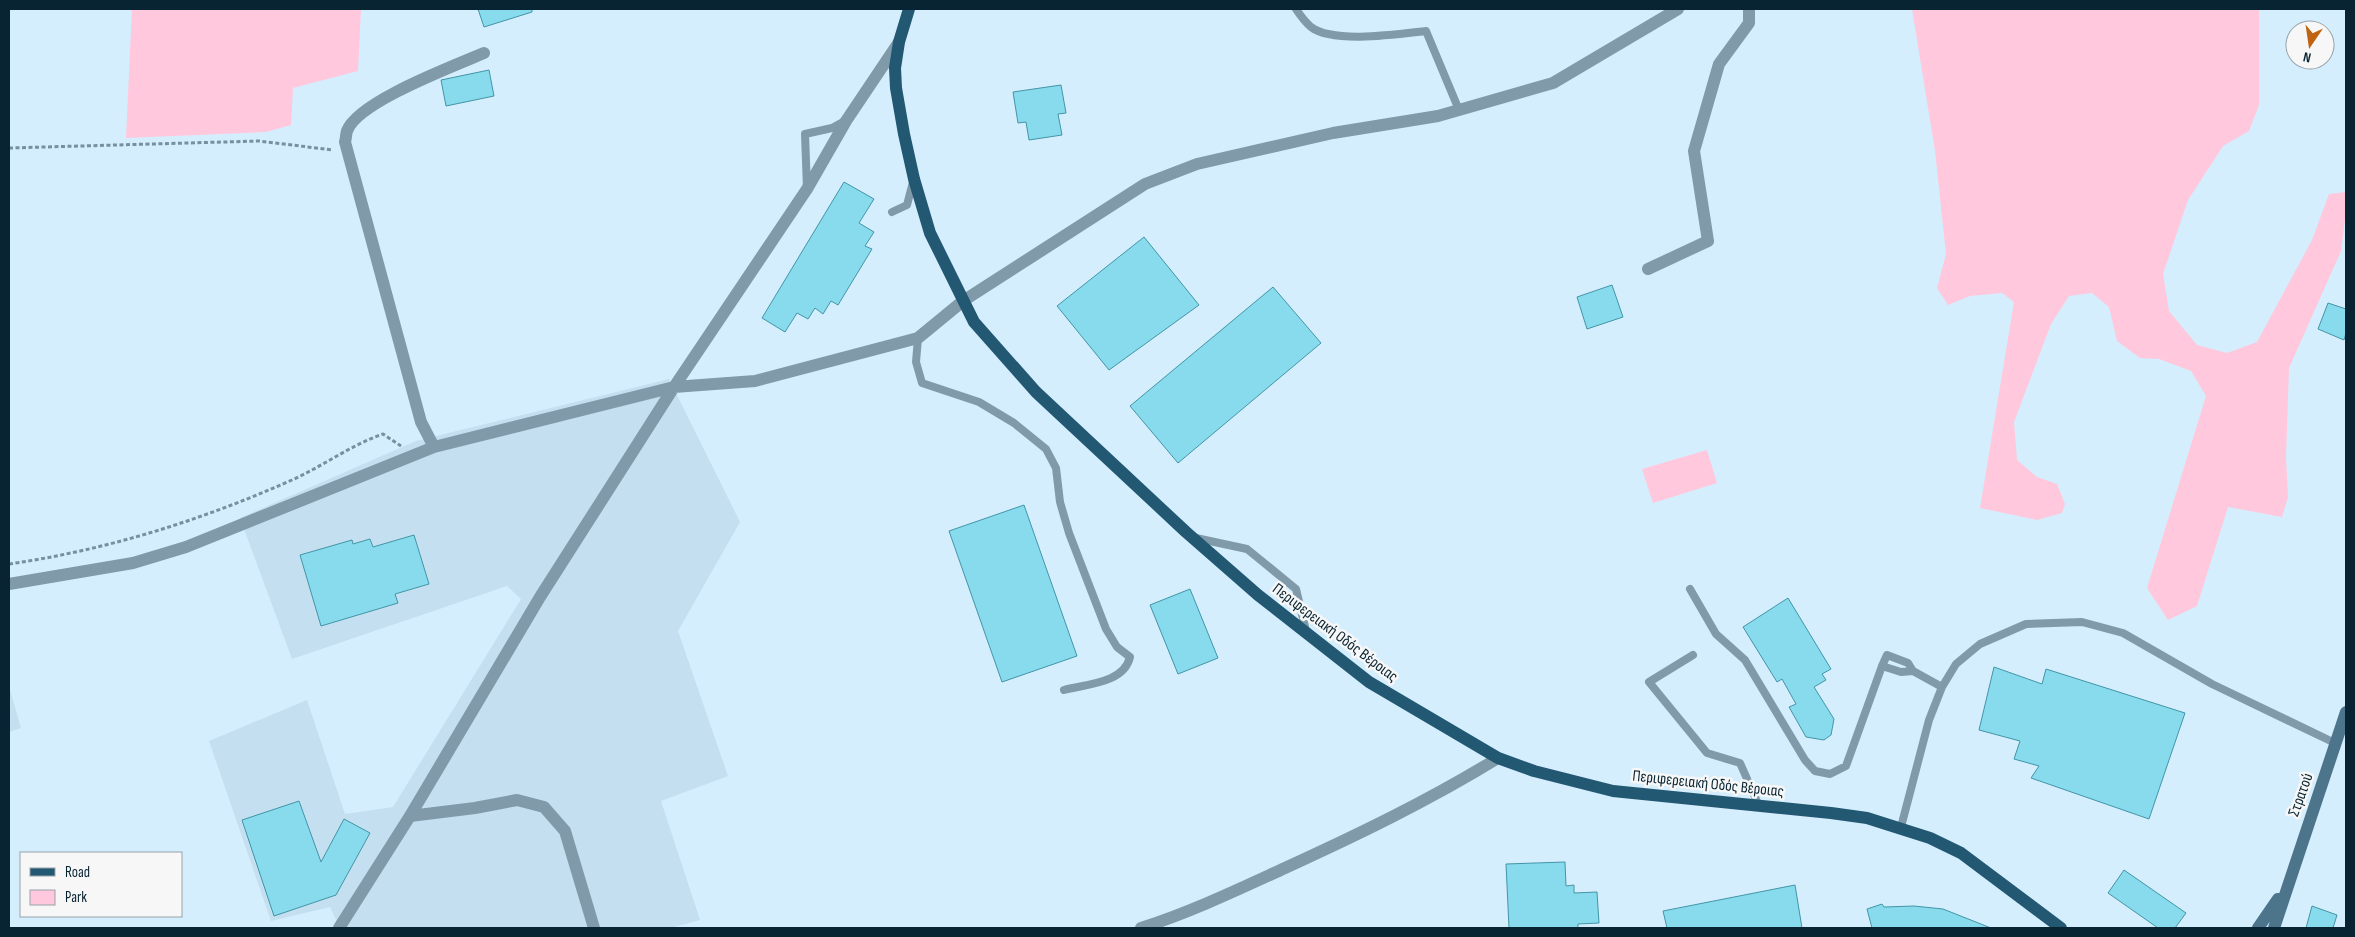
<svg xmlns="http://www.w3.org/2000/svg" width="2355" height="937" font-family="'Sofia Sans Condensed',sans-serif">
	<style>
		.built { fill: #c3dff0 }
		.green { fill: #ffc8dc }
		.building { fill: #88daed; stroke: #4295a7 }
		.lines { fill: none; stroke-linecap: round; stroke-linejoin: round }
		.path { stroke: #76909f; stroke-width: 3; stroke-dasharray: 4 2.5; stroke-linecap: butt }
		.lane { stroke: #809aaa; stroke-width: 8 }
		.street { stroke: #809aaa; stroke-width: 12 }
		.secondary { stroke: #4c748a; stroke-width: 12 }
		.primary { stroke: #235873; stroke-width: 12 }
		.labels { text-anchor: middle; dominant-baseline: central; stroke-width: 5; stroke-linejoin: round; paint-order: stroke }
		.street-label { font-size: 16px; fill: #082331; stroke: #f7f7f7 }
	</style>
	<rect width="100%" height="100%" fill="#d5eefd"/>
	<path class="built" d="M 669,379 L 740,522 L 678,631 L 728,776 L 661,801 L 700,920 L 671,928 L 340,928 L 330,907 L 271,921 L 209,741 L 307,700 L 345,814 L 393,807 L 521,599 L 507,586 L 292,659 L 240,518 L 416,441 Z
		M 9,686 L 21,728 L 9,732 Z"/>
	<path class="green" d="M 132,9 L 361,9 L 358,71 L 293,88 L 291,125 L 266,132 L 126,138 Z
		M 1912,9 L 2259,9 L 2259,105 L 2249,131 L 2223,146 L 2188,200 L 2163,274 L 2169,311 L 2197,345 L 2227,353 L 2257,342 L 2312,240 L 2329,194 L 2346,192 L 2346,212 L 2341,251 L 2289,368 L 2286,457 L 2288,497 L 2282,517 L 2228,507 L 2197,606 L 2168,620 L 2147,588 L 2206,396 L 2191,371 L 2159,359 L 2140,358 L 2117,341 L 2109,307 L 2092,293 L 2069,296 L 2051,324 L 2014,422 L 2017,460 L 2037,477 L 2057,484 L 2065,504 L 2062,513 L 2037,520 L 1980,508 L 2014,302 L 2002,293 L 1970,296 L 1948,305 L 1937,288 L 1946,254 L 1935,151 Z
		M 1707,450 L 1717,483 L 1653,503 L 1642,469 Z"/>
	<path class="building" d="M 478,9 L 532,9 L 532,12 L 484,27 Z
		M 489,70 L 494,96 L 446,106 L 441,80 Z
		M 1061,85 L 1066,113 L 1058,114 L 1062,135 L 1029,140 L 1026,122 L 1018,123 L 1013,92 Z
		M 844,182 L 874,199 L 859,223 L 874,232 L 865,246 L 872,249 L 838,305 L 831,301 L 823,314 L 815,308 L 808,319 L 797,313 L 785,332 L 762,318 Z
		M 1144,237 L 1199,305 L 1109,370 L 1057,306 Z
		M 1612,285 L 1623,317 L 1587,329 L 1577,297 Z
		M 1273,287 L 1321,343 L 1178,463 L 1130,406 Z
		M 2328,303 L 2346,309 L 2346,333 L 2344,340 L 2318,329 Z
		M 1024,505 L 1077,656 L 1002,682 L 949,531 Z
		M 414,535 L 429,584 L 395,594 L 398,603 L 321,626 L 300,555 L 352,540 L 353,544 L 370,539 L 373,547 Z
		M 1190,589 L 1218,658 L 1178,674 L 1150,605 Z
		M 1788,598 L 1831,669 L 1822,674 L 1826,680 L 1814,687 L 1834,719 L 1831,735 L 1824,740 L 1806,737 L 1789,707 L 1796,704 L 1782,679 L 1777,682 L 1743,627 Z
		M 1994,667 L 2042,684 L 2046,669 L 2185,713 L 2149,819 L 2031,778 L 2039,766 L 2014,759 L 2020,741 L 1979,730 Z
		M 299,801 L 321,862 L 344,819 L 370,833 L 336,895 L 274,916 L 242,820 Z
		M 1565,862 L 1566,886 L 1574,885 L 1574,893 L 1597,892 L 1599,923 L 1578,924 L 1578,928 L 1509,928 L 1506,864 Z
		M 2124,870 L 2186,913 L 2175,928 L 2158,928 L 2108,893 Z
		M 1795,885 L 1802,928 L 1667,928 L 1663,911 Z
		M 1882,904 L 1884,907 L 1914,906 L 1943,909 L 1991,928 L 1872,928 L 1867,909 Z
		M 2312,906 L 2337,915 L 2333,928 L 2306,928 Z"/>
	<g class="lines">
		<path class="path" d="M 9,148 L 259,141 L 333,150
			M 9,564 C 107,550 202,520 292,480 C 323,466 351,445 383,434 L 401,446"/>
		<path class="lane" d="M 1296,9 C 1300,15 1305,22 1311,27 C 1333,44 1399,34 1426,31 L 1459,110
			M 807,189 L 805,134 L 832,128 L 843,122
			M 892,212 L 907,205 L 913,182
			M 918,338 L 916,362 L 922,383 L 979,402 L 1014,423 L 1046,449 L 1056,468 L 1060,502 L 1069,533 L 1106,629 L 1117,647 L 1130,657 C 1124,683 1087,684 1064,690
			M 1196,538 L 1247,549 L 1296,589 L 1306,631
			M 1690,589 L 1716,634 L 1745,660 L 1805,760 L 1815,771 L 1830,774 L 1846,766 L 1882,666
			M 1693,655 L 1649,682 L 1707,753 L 1740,763 L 1759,806
			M 1913,671 L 1908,663 L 1887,655 L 1882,666 L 1901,672 L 1913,671 L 1942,687
			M 1901,827 L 1929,720 L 1942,687 L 1956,664 L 1980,644 L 2026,624 L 2082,622 L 2123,633 L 2212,684 L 2337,744"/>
		<path class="street" d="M 1648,269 L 1708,241 L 1694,151 L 1719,64 L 1749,23 L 1749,9
			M 434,447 L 421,422 L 345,142 C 346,139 346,134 347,131 C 357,102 454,66 484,53
			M 9,584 L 133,563 L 186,547 L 434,447 L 674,387 L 755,381 L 918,338 L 963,301 L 1145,184 L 1197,164 L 1333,133 L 1438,116 L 1553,83 L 1678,9
			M 410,816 L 475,808 L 517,800 L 544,807 L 565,831 L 594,928
			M 339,928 L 410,816 L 540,597 L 674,387 L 807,189 L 846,121 L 899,42
			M 1141,928 C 1191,912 1237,890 1285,868 C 1357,835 1430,800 1498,758"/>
		<path class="secondary" d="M 2258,928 L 2278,899
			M 2274,928 L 2346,712"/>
		<path class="primary" d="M 909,9 L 899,42 L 895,68 L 896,88 L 904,134 L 914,179 L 930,233 L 974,322 L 1036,392 L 1186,532 L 1258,595 L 1369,682 L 1498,758 L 1534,771 L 1613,791 L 1831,813 L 1867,818 L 1930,838 L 1961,853 L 2061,928"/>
	</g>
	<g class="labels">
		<g class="street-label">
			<text transform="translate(1335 633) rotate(37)">Περιφερειακή Οδός Βέροιας</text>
			<text transform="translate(1708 784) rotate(6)">Περιφερειακή Οδός Βέροιας</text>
			<text transform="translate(2301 795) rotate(-70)">Στρατού</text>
		</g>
	</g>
	<rect width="2355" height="937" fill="none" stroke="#082331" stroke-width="20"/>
	<rect x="20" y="852" width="162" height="65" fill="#f7f7f7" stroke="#97a2a8"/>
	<rect x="30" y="868" width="25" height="8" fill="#235873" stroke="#97a2a8"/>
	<text x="65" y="877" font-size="15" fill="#082331">Road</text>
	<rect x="30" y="890" width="25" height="15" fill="#ffc8dc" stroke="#97a2a8"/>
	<text x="65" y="902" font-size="15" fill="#082331">Park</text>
	<g transform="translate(2310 45) rotate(193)"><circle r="24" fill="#f7f7f7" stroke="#97a2a8"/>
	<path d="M0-4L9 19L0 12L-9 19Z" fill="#bf6310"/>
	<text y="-8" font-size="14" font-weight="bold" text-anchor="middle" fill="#082331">N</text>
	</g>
</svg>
